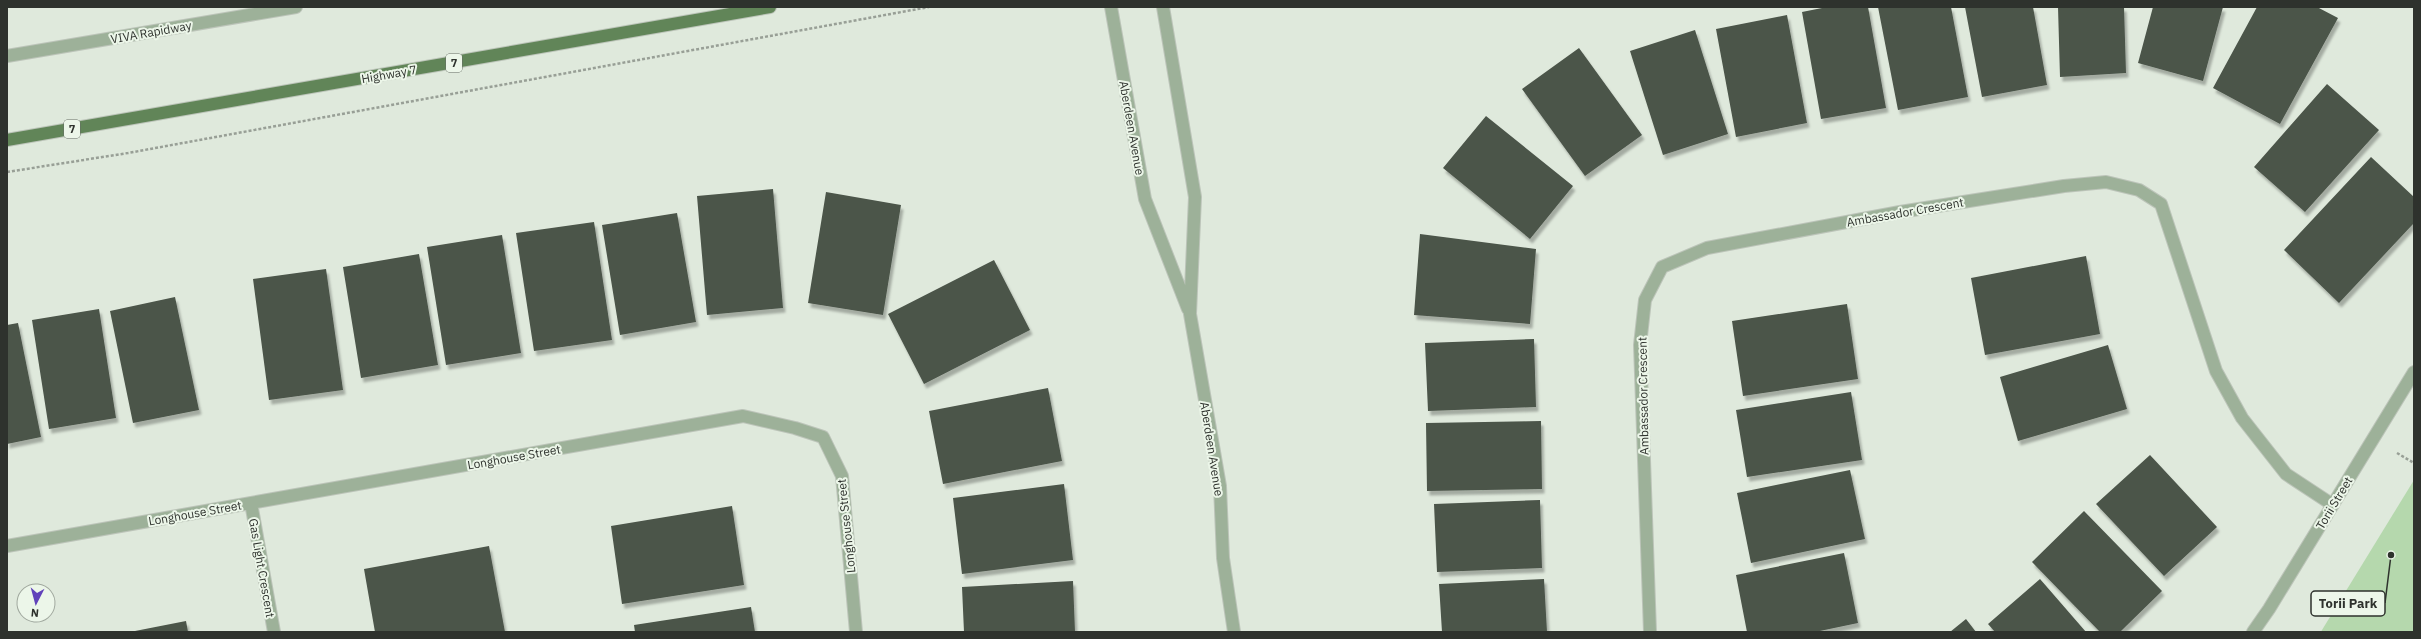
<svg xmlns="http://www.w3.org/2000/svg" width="2421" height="639" font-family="'IBM Plex Sans',sans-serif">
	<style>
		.green { fill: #b5d8ad }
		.building { fill: #4b5449; filter: url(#shadow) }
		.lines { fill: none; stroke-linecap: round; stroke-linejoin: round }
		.minor-casing { stroke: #bcc4b9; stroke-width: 14 }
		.major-casing { stroke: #bcc4b9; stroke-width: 14 }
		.path { stroke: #989f96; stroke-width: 2.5; stroke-dasharray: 3 2; stroke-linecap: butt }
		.minor { stroke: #9db199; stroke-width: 12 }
		.major { stroke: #618558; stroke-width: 12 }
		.labels { text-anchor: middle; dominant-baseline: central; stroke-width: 4; stroke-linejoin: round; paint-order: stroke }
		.shield { fill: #ecf6e9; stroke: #676d65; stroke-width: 1 }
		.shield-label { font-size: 11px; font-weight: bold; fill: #2e322d }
		.street-label { font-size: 12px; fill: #2e322d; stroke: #ecf6e9 }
		.leader { fill: none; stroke: #2e322d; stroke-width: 1.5 }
		.callout-dot { fill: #2e322d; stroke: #ecf6e9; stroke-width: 1.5 }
		.callout { fill: #ecf6e9; stroke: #2e322d; stroke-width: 1.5 }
		.callout-label { font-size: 13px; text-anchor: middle; font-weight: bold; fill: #2e322d }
	</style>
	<defs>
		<filter id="shadow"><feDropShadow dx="2.5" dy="4.5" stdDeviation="1" flood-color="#0004"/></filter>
	</defs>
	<rect width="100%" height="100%" fill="#dfe9dc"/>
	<path class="green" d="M 2414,480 L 2414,632 L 2321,632 L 2322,630 Z"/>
	<path class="building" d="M 1827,7 L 1868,7 L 1886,108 L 1821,119 L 1802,12 Z
		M 1878,7 L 1951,7 L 1968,97 L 1898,110 Z
		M 1965,7 L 2033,7 L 2047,85 L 1982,97 Z
		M 2058,7 L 2124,7 L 2126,73 L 2060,77 Z
		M 2153,7 L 2223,7 L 2203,81 L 2138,63 Z
		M 2257,7 L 2317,7 L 2338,18 L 2280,124 L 2213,88 Z
		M 1787,15 L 1807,123 L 1736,137 L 1716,29 Z
		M 1695,30 L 1728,134 L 1663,155 L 1630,51 Z
		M 1579,48 L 1642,135 L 1585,176 L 1522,89 Z
		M 2327,84 L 2379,130 L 2305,212 L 2254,167 Z
		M 1486,116 L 1573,186 L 1530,239 L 1443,168 Z
		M 2371,157 L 2414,197 L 2414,223 L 2339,303 L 2284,250 Z
		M 773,189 L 783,308 L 707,315 L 697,196 Z
		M 826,192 L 901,205 L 883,315 L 808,303 Z
		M 677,213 L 696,322 L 620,335 L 602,225 Z
		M 594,222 L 612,340 L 534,351 L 516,233 Z
		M 1420,234 L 1536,249 L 1530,324 L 1414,315 Z
		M 502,235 L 521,353 L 446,365 L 427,247 Z
		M 419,254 L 438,365 L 361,378 L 343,267 Z
		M 2086,256 L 2100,334 L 1985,355 L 1971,278 Z
		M 994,260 L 1030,330 L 924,384 L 888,314 Z
		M 326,269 L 343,390 L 269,400 L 253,279 Z
		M 175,297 L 199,410 L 133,423 L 110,311 Z
		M 1847,304 L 1858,379 L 1743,396 L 1732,321 Z
		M 99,309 L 116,418 L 49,429 L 32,320 Z
		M 18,323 L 41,437 L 7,444 L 7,325 Z
		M 1534,339 L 1536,407 L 1428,411 L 1425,343 Z
		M 2108,345 L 2127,409 L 2018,441 L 2000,377 Z
		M 1048,388 L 1062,461 L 943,484 L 929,411 Z
		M 1851,392 L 1862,460 L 1747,477 L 1736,410 Z
		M 1541,421 L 1542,489 L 1427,491 L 1426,423 Z
		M 2150,455 L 2217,527 L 2164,576 L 2096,504 Z
		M 1850,470 L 1865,539 L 1751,563 L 1737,493 Z
		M 1064,484 L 1073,560 L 962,574 L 953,498 Z
		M 1540,500 L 1542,568 L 1437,572 L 1434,504 Z
		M 732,506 L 744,585 L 622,604 L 611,526 Z
		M 2084,511 L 2162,591 L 2120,632 L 2100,632 L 2032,562 Z
		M 489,546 L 505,632 L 375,632 L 364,569 Z
		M 1844,553 L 1858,623 L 1815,632 L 1747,632 L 1736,575 Z
		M 1544,579 L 1547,632 L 1442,632 L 1439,584 Z
		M 2040,579 L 2086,632 L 1995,632 L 1988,624 Z
		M 1073,581 L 1075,632 L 964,632 L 962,587 Z
		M 751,607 L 755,632 L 635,632 L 634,625 Z
		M 1966,619 L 1976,632 L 1950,632 Z
		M 186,621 L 188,632 L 135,632 L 135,631 Z"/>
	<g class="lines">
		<defs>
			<path id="minor" d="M 1111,7 L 1145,199 L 1188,309
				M 1163,7 L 1195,197 L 1190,314 L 1220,486 L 1223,558 L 1234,632
				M 7,56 L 296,7
				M 251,503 L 274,632
				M 7,546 L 743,416 L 795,428 L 823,437 L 842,476 L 856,632
				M 1650,632 L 1640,345 L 1645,300 L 1662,267 L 1707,248 L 1900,212 L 2064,186 L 2106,182 L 2139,190 L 2161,204 L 2216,371 L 2242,418 L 2286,474 L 2333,505
				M 2253,632 L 2269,609 L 2414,372"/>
			<path id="major" d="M 7,140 L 770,7"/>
		</defs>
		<use href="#minor" class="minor-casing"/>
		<use href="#major" class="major-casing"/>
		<path class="path" d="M 7,172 L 128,153 L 929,7
			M 2397,453 L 2414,463"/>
		<use href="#minor" class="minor"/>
		<use href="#major" class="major"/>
	</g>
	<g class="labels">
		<g class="shield">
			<rect x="446" y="54" width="16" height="18" rx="3"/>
			<rect x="64" y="120" width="16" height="18" rx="3"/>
		</g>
		<g class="shield-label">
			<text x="454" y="63">7</text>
			<text x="72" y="129">7</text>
		</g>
		<g class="street-label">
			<text transform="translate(151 32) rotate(-10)">VIVA Rapidway</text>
			<text transform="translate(389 74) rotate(-10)">Highway 7</text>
			<text transform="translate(1132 128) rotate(80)">Aberdeen Avenue</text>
			<text transform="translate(1905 212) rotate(-10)">Ambassador Crescent</text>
			<text transform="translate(1643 396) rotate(-91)">Ambassador Crescent</text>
			<text transform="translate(1212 449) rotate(81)">Aberdeen Avenue</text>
			<text transform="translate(514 457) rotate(-10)">Longhouse Street</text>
			<text transform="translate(2334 503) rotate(-59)">Torii Street</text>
			<text transform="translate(195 513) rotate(-10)">Longhouse Street</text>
			<text transform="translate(846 526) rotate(-96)">Longhouse Street</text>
			<text transform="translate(262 568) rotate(80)">Gas Light Crescent</text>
		</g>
	</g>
	<path class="leader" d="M2391 555L2385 603"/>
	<circle class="callout-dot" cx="2391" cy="555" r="4"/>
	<rect class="callout" x="2311" y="591" width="74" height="25" rx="4"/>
	<g class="callout-label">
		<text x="2348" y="608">Torii Park</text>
	</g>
	<rect width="2421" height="639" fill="none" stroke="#2e322d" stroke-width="16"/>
	<g transform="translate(36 603) rotate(186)"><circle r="19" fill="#ecf6e9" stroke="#a0a89e"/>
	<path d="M0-3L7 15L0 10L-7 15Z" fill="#6142ba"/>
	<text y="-6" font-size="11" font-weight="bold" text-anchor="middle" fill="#2e322d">N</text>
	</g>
</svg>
